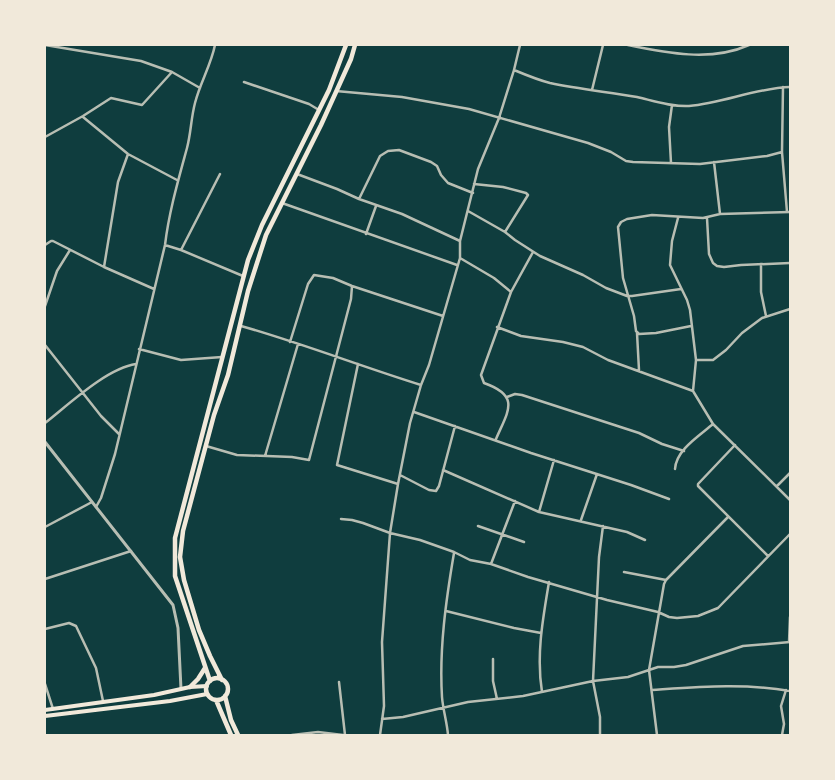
<svg xmlns="http://www.w3.org/2000/svg" width="835" height="780" font-family="Signika,sans-serif">
	<style>
		.lines { fill: none; stroke-linecap: round; stroke-linejoin: round }
		.minor { stroke: #b8beb3; stroke-width: 2.5 }
		.tertiary { stroke: #b8beb3; stroke-width: 3 }
		.secondary { stroke: #f1e9da; stroke-width: 4 }
		.primary { stroke: #f1e9da; stroke-width: 4.5 }
	</style>
	<rect width="100%" height="100%" fill="#0f3d3e"/>
	<g class="lines">
		<path class="minor" d="M 45,45 L 141,61 L 172,72 L 200,88
			M 628,45 C 667,53 711,62 749,45
			M 514,70 C 526,75 538,80 550,83 C 579,89 608,92 637,97 C 654,101 672,107 689,106 C 723,103 756,88 790,87
			M 244,82 L 309,104 L 319,110
			M 783,87 L 782,152 L 787,212
			M 592,90 L 603,45
			M 336,91 L 402,97 L 469,109 L 588,143 L 611,152 L 626,161 L 633,162 L 700,164 L 767,156 L 782,152
			M 83,117 L 128,154 L 177,180
			M 45,137 L 83,116 L 111,98 L 142,105 L 172,72
			M 714,162 L 720,214
			M 671,163 L 669,127 L 672,105
			M 297,174 L 337,189 L 359,199 L 402,214 L 460,241
			M 474,184 L 503,187 L 526,193 L 528,195 L 505,232
			M 359,199 L 380,156 L 388,151 L 399,150 L 431,162 L 437,166 L 441,175 L 448,183 L 473,193
			M 282,203 L 457,265
			M 468,211 L 505,232 L 515,240 L 540,256 L 583,275 L 606,288 L 627,296 L 632,296 L 681,289
			M 678,218 L 672,241 L 670,265 L 687,300 L 690,310 L 696,360 L 693,391 L 713,424 L 790,500
			M 707,218 L 709,254 L 713,263 L 717,266 L 724,267 L 741,265 L 790,263
			M 366,234 L 376,206
			M 45,245 L 51,241 L 53,241 L 104,267 L 154,289
			M 165,245 L 181,250 L 243,276
			M 181,250 L 220,174
			M 460,258 L 494,278 L 511,292 L 481,375 L 484,383 C 521,396 508,411 496,439
			M 761,264 L 761,292 L 766,316
			M 104,267 L 118,182 L 128,154
			M 511,292 L 533,252
			M 45,306 L 57,271 L 70,250
			M 241,326 C 301,343 360,366 421,385
			M 691,326 L 656,333 L 639,334 L 636,331 L 634,316 L 623,278 L 618,227 L 621,222 L 627,219 L 652,215 L 703,218 L 720,214 L 790,212
			M 497,327 L 521,336 L 563,342 L 583,347 L 608,360 L 693,391
			M 637,333 L 639,370
			M 290,342 L 308,284 L 314,275 L 333,278 L 352,286 L 443,316
			M 45,345 L 101,416 L 119,434
			M 139,349 L 181,360 L 222,357
			M 696,360 L 713,360 L 726,350 L 742,333 L 762,318 L 790,309
			M 358,364 L 337,465 L 398,484
			M 507,397 L 515,394 L 522,395 L 639,433 L 662,444 L 684,451
			M 414,412 L 531,453 L 631,485 L 669,499
			M 45,423 C 68,405 107,368 136,364
			M 735,445 L 698,484 L 698,486 L 768,556
			M 206,446 L 237,455 L 292,457 L 309,460 L 351,299 L 352,286
			M 265,456 L 298,344
			M 675,469 C 676,450 699,436 713,424
			M 443,470 L 539,512 L 627,532 L 645,540
			M 400,475 L 429,490 L 436,491 L 439,486 L 455,426
			M 777,486 L 790,473
			M 96,507 L 101,498 L 115,454 L 165,245 C 169,212 178,181 187,148 C 191,133 191,118 195,103 C 200,83 211,65 215,45
			M 539,512 L 554,460
			M 341,519 L 352,520 L 363,523 L 390,533 L 420,540 L 454,552 L 470,560 L 491,564 L 528,577 L 607,600 L 658,612 L 669,617 L 677,618 L 698,616 L 718,608 L 790,534
			M 581,520 L 597,474
			M 478,526 L 524,542
			M 45,527 L 92,502
			M 491,564 L 515,501
			M 624,572 L 666,580
			M 45,579 L 131,551
			M 446,611 L 514,628 L 541,633
			M 45,629 L 69,623 L 76,626 L 96,668 L 103,701
			M 789,642 L 790,617
			M 493,659 L 493,681 L 497,699
			M 339,682 L 345,735
			M 45,684 L 53,709
			M 652,690 C 698,687 744,683 790,691
			M 542,692 C 536,655 543,618 549,582
			M 382,719 L 403,717 L 468,702 L 523,696 L 593,681 L 628,677 L 658,667 L 674,667 L 686,665 L 743,646 L 790,642
			M 292,735 L 318,732 L 343,735
			M 380,735 L 384,706 L 382,642 L 390,533 L 398,484 L 410,423 L 421,385 L 429,365 L 460,258 L 460,241 L 478,169 L 499,118 L 514,70 L 520,45
			M 448,735 C 447,722 443,710 442,697 C 439,649 446,600 454,553
			M 600,735 L 600,717 L 593,681 L 599,557 L 603,526
			M 657,735 L 649,670 L 664,584 L 666,580 L 728,517
			M 782,735 L 784,724 L 781,706 L 786,690"/>
		<path class="tertiary" d="M 45,442 L 173,605 L 178,628 L 181,689"/>
		<path class="secondary" d="M 45,710 L 154,695 L 190,687 L 207,686
			M 45,716 L 170,701 L 207,694"/>
		<path class="primary" d="M206 689a11 11 0 1 1 22 0a11 11 0 1 1-22 0Z
			M 222,680 L 210,656 L 199,630 L 184,580 L 180,557 L 183,531 L 214,415 L 228,375 L 248,291 L 266,235 L 321,125 L 351,59 L 355,45
			M 210,681 L 175,576 L 175,538 L 248,260 L 262,225 L 329,90 L 346,45
			M 190,687 L 198,679 L 205,668
			M 225,696 L 231,720 L 238,735
			M 216,700 L 231,735"/>
	</g>
	<rect width="835" height="780" fill="none" stroke="#f1e9da" stroke-width="92"/>
</svg>
